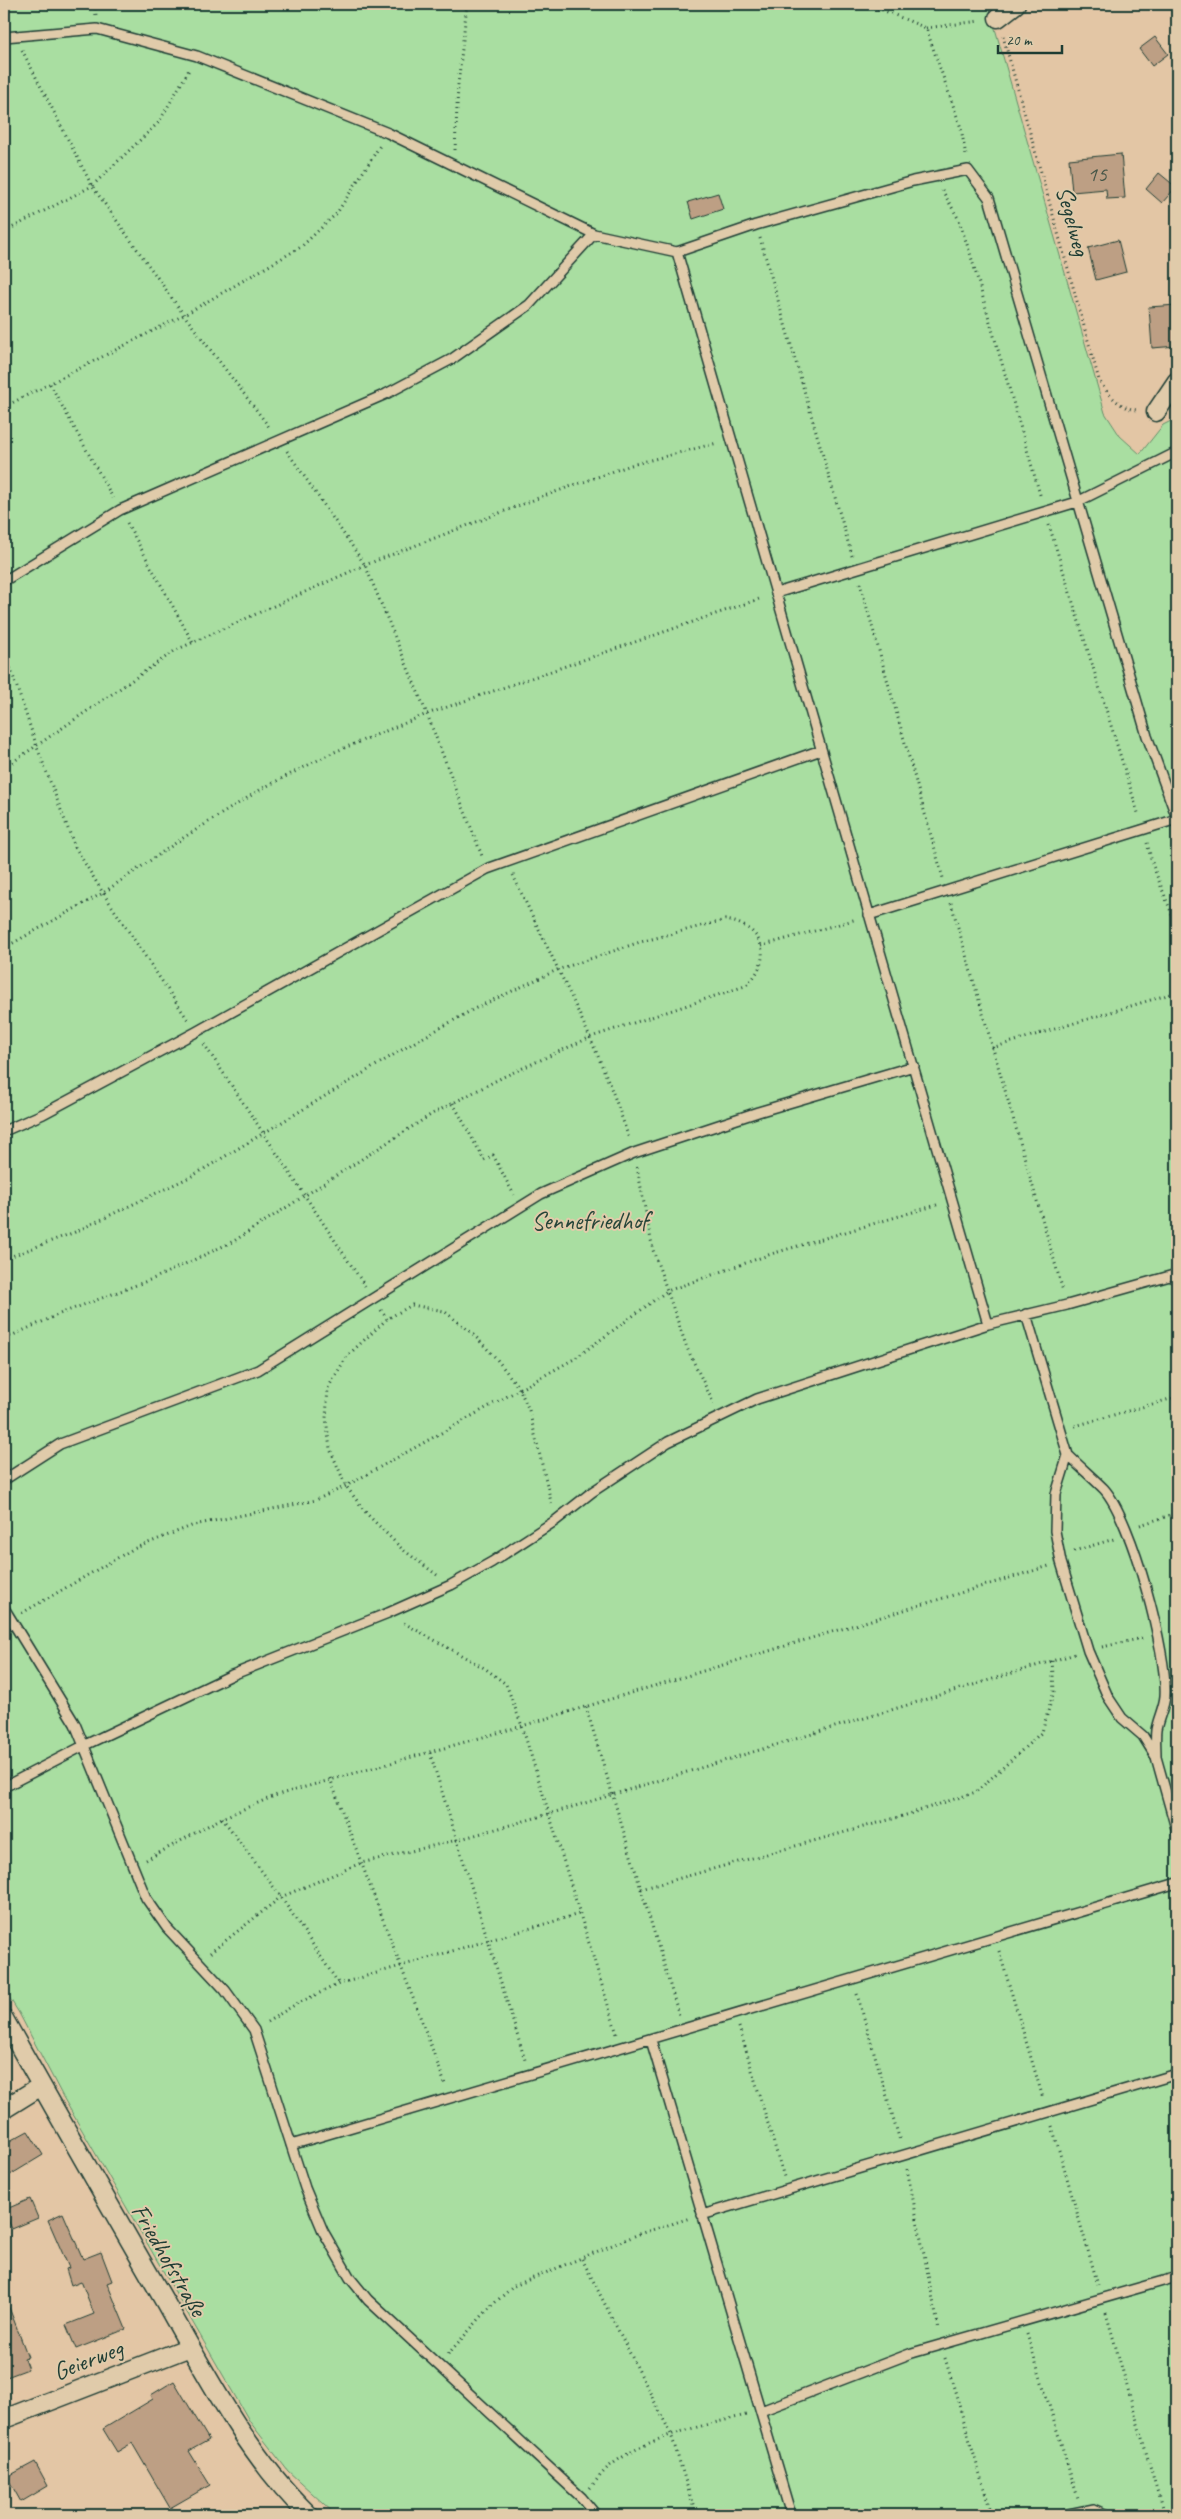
<svg xmlns="http://www.w3.org/2000/svg" width="1181" height="2519" font-family="Caveat,sans-serif">
	<style>
		.green { fill: #a9dea1; stroke: #648e6a }
		.building { fill: #bd9f84; stroke: #1f3d34 }
		.lines { fill: none; stroke-linecap: round; stroke-linejoin: round }
		.lane-casing { stroke: #1f3d34; stroke-width: 12 }
		.street-casing { stroke: #1f3d34; stroke-width: 21 }
		.path { stroke: #1f3d34; stroke-width: 3; stroke-dasharray: 1 4; stroke-linecap: butt }
		.lane { stroke: #e0cbaa; stroke-width: 9 }
		.street { stroke: #e0cbaa; stroke-width: 18 }
		.labels { text-anchor: middle; dominant-baseline: central; stroke-width: 4; stroke-linejoin: round; paint-order: stroke }
		.number-label { font-size: 22px; fill: #465648 }
		.street-label { font-size: 25px; fill: #1f3d34; stroke: #e0cbaa }
		.park-label { font-size: 25px; fill: #264539; stroke: #e0cbaa }
	</style>
	<rect width="100%" height="100%" fill="#e3c6a5"/>
	<filter id="ink" filterUnits="userSpaceOnUse"><feTurbulence type="fractalNoise" baseFrequency=".02" numOctaves="2"/><feDisplacementMap in="SourceGraphic" scale="10" xChannelSelector="R" yChannelSelector="G"/><feConvolveMatrix kernelMatrix="1 2 1 2 8 2 1 2 1" color-interpolation-filters="sRGB"/></filter>
	<g filter="url(#ink)">
		<path class="green" d="M 4,4 L 988,4 L 1105,413 L 1120,436 L 1140,454 L 1163,425 L 1177,418 L 1177,2515 L 336,2515 L 288,2471 L 250,2422 L 63,2097 L 19,2013 L 4,1989 Z"/>
		<path class="building" d="M 1155,37 L 1168,54 L 1152,66 L 1139,49 Z
			M 1121,154 L 1125,198 L 1107,199 L 1106,189 L 1072,192 L 1069,159 Z
			M 1159,173 L 1176,187 L 1162,203 L 1146,189 Z
			M 718,193 L 723,209 L 693,219 L 688,202 Z
			M 1118,240 L 1126,272 L 1096,280 L 1088,248 Z
			M 1177,305 L 1177,346 L 1152,348 L 1149,307 Z
			M 28,2131 L 43,2155 L 10,2175 L 4,2163 L 4,2144 Z
			M 30,2199 L 38,2218 L 12,2229 L 4,2210 Z
			M 63,2213 L 83,2259 L 101,2252 L 112,2281 L 107,2283 L 126,2329 L 76,2349 L 66,2325 L 94,2314 L 81,2281 L 71,2285 L 66,2269 L 69,2268 L 48,2220 Z
			M 5,2297 L 28,2357 L 24,2358 L 28,2369 L 4,2378 Z
			M 174,2381 L 209,2440 L 189,2451 L 210,2485 L 170,2508 L 132,2443 L 117,2452 L 103,2429 L 153,2399 L 151,2395 Z
			M 35,2462 L 48,2486 L 21,2502 L 7,2477 Z"/>
		<g class="lines">
			<defs>
				<path id="lane" d="M 4,37 L 97,29 L 197,56 L 388,133 L 594,234 L 677,252 L 756,225 L 913,181 L 968,170 L 989,198 L 1147,736 L 1177,818
					M 677,252 L 988,1324
					M 4,581 L 120,510 L 386,394 L 452,359 L 529,305 L 594,234
					M 776,593 L 1077,502 L 1177,452
					M 869,915 L 1177,819
					M 4,1131 L 43,1114 L 196,1032 L 487,869 L 821,750
					M 1026,1314 L 1068,1455 L 1056,1494 L 1055,1531 L 1061,1562 L 1088,1651 L 1108,1697 L 1122,1718 L 1143,1736 L 1156,1757 L 1177,1832
					M 1068,1455 C 1080,1467 1093,1478 1104,1489 C 1132,1520 1168,1655 1165,1696 C 1164,1708 1158,1718 1156,1730 C 1155,1738 1156,1748 1156,1756
					M 4,1480 L 60,1444 L 258,1370 L 541,1194 L 634,1153 L 758,1112 L 914,1066
					M 4,1608 L 75,1724 L 146,1898 L 167,1928 L 225,1990 L 254,2030 L 305,2188 L 323,2231 L 350,2278 L 368,2300 L 582,2498 L 596,2515
					M 4,1787 L 85,1745 L 232,1675 L 388,1613 L 451,1585 L 492,1562 L 555,1521 L 592,1492 L 668,1442 L 757,1399 L 988,1324 L 1067,1305 L 1177,1274
					M 651,2040 L 791,2515
					M 291,2145 L 1177,1883
					M 702,2215 L 1177,2074
					M 761,2411 L 912,2353 L 1177,2277
					M 1064,2515 L 1093,2509 L 1107,2515
					M 1176,2515 L 1177,2514"/>
				<path id="street" d="M 998,18 L 1016,4
					M 1156,412 L 1177,381
					M 4,2019 C 57,2114 111,2208 165,2302 C 205,2373 250,2459 309,2515
					M 4,2109 L 41,2086
					M 4,2419 L 190,2347"/>
			</defs>
			<use href="#lane" class="lane-casing"/>
			<use href="#street" class="street-casing"/>
			<path class="path" d="M 95,4 L 96,16
				M 868,4 L 926,28 L 961,128 L 966,156
				M 926,28 L 980,21
				M 1003,36 L 1099,380 C 1108,395 1120,408 1137,410
				M 22,50 L 92,186 L 184,315 L 270,428
				M 455,150 L 458,85 L 467,4
				M 942,190 L 958,218 L 970,253 L 1041,498
				M 4,232 L 92,186 L 159,122 L 190,68
				M 760,238 L 852,556
				M 50,384 L 113,498
				M 4,407 L 184,315 L 301,247 L 337,213 L 381,144
				M 287,451 L 365,565 L 427,714 L 482,856
				M 127,523 L 193,643
				M 1049,525 L 1139,816
				M 860,583 L 943,878
				M 4,649 L 37,747 L 75,847 L 103,893 L 188,1020
				M 4,768 L 176,650 L 365,565 L 541,497 L 631,465 L 717,443
				M 1147,843 L 1153,866 L 1177,927
				M 513,875 C 553,962 600,1047 629,1139
				M 951,903 L 1063,1291
				M 761,946 L 857,919
				M 4,948 L 103,893 L 183,838 L 263,788 L 332,753 L 427,714 L 762,598
				M 204,1044 L 365,1286
				M 992,1048 L 1177,992
				M 453,1103 L 484,1160 L 493,1155 L 514,1195
				M 637,1167 L 653,1250 L 687,1348 L 714,1404
				M 4,1259 L 75,1232 L 194,1175 L 415,1042 L 474,1009 L 557,970 L 640,942 L 725,920 C 764,925 775,961 745,986 L 591,1037 L 503,1077 L 432,1114 L 234,1241 L 155,1278 L 62,1313 L 4,1339
				M 381,1310 L 387,1319
				M 1075,1426 L 1177,1397
				M 1140,1525 L 1177,1513
				M 1074,1551 L 1114,1539
				M 437,1575 L 402,1549 L 367,1514 L 346,1486 L 330,1449 L 326,1418 L 328,1388 L 347,1356 L 387,1319 L 412,1305 L 444,1311 L 472,1333 L 495,1357 L 519,1388 L 529,1410 L 552,1506
				M 22,1613 L 133,1549 L 194,1525 L 316,1500 L 346,1486 L 574,1359 L 667,1291 L 771,1254 L 940,1204
				M 404,1623 L 486,1669 L 506,1684 L 522,1726 L 617,2034
				M 1102,1647 L 1143,1638
				M 586,1707 L 679,2015
				M 430,1753 L 525,2060
				M 330,1778 C 367,1881 408,1982 445,2084
				M 222,1818 L 281,1897 L 339,1984
				M 146,1860 L 222,1818 L 277,1795 L 522,1726 L 1049,1566
				M 641,1889 L 903,1816 L 976,1792 L 1042,1732 L 1054,1691 L 1052,1660
				M 999,1951 L 1043,2098
				M 210,1953 L 281,1897 L 361,1863 L 457,1840 L 549,1814 L 1075,1654
				M 857,1994 L 900,2141
				M 267,2022 L 296,2004 L 339,1984 L 579,1914
				M 739,2027 L 784,2177
				M 1052,2126 L 1098,2285
				M 907,2169 L 939,2330
				M 582,2259 L 671,2434 L 696,2515
				M 1106,2313 L 1163,2511
				M 1027,2334 L 1078,2498
				M 448,2354 L 492,2305 L 514,2286 L 639,2234 L 690,2218
				M 945,2358 L 992,2515
				M 590,2488 C 597,2480 603,2471 611,2465 C 651,2435 699,2427 746,2415"/>
			<use href="#lane" class="lane"/>
			<use href="#street" class="street"/>
		</g>
	</g>
	<g class="labels">
		<g class="number-label">
			<text x="1097" y="174">15</text>
		</g>
		<g class="street-label">
			<text transform="translate(1073 221) rotate(75)">Segelweg</text>
			<text transform="translate(169 2260) rotate(60)">Friedhofstraße</text>
			<text transform="translate(88 2360) rotate(-21)">Geierweg</text>
		</g>
		<g class="park-label">
			<text x="590" y="1221">Sennefriedhof</text>
		</g>
	</g>
	<rect width="1181" height="2519" fill="none" stroke="#e0cbaa" stroke-width="20"/>
	<rect x="10" y="10" width="1161" height="2499" fill="none" stroke="#1f3d34" stroke-width="2" filter="url(#ink)"/>
	<path d="M998 45v8h64v-8" fill="none" stroke="#1f3d34" stroke-width="2.5"/>
	<text x="1006" y="45" font-size="15" fill="#1f3d34" stroke="#e0cbaa" stroke-width="4" paint-order="stroke">20 m</text>
</svg>
